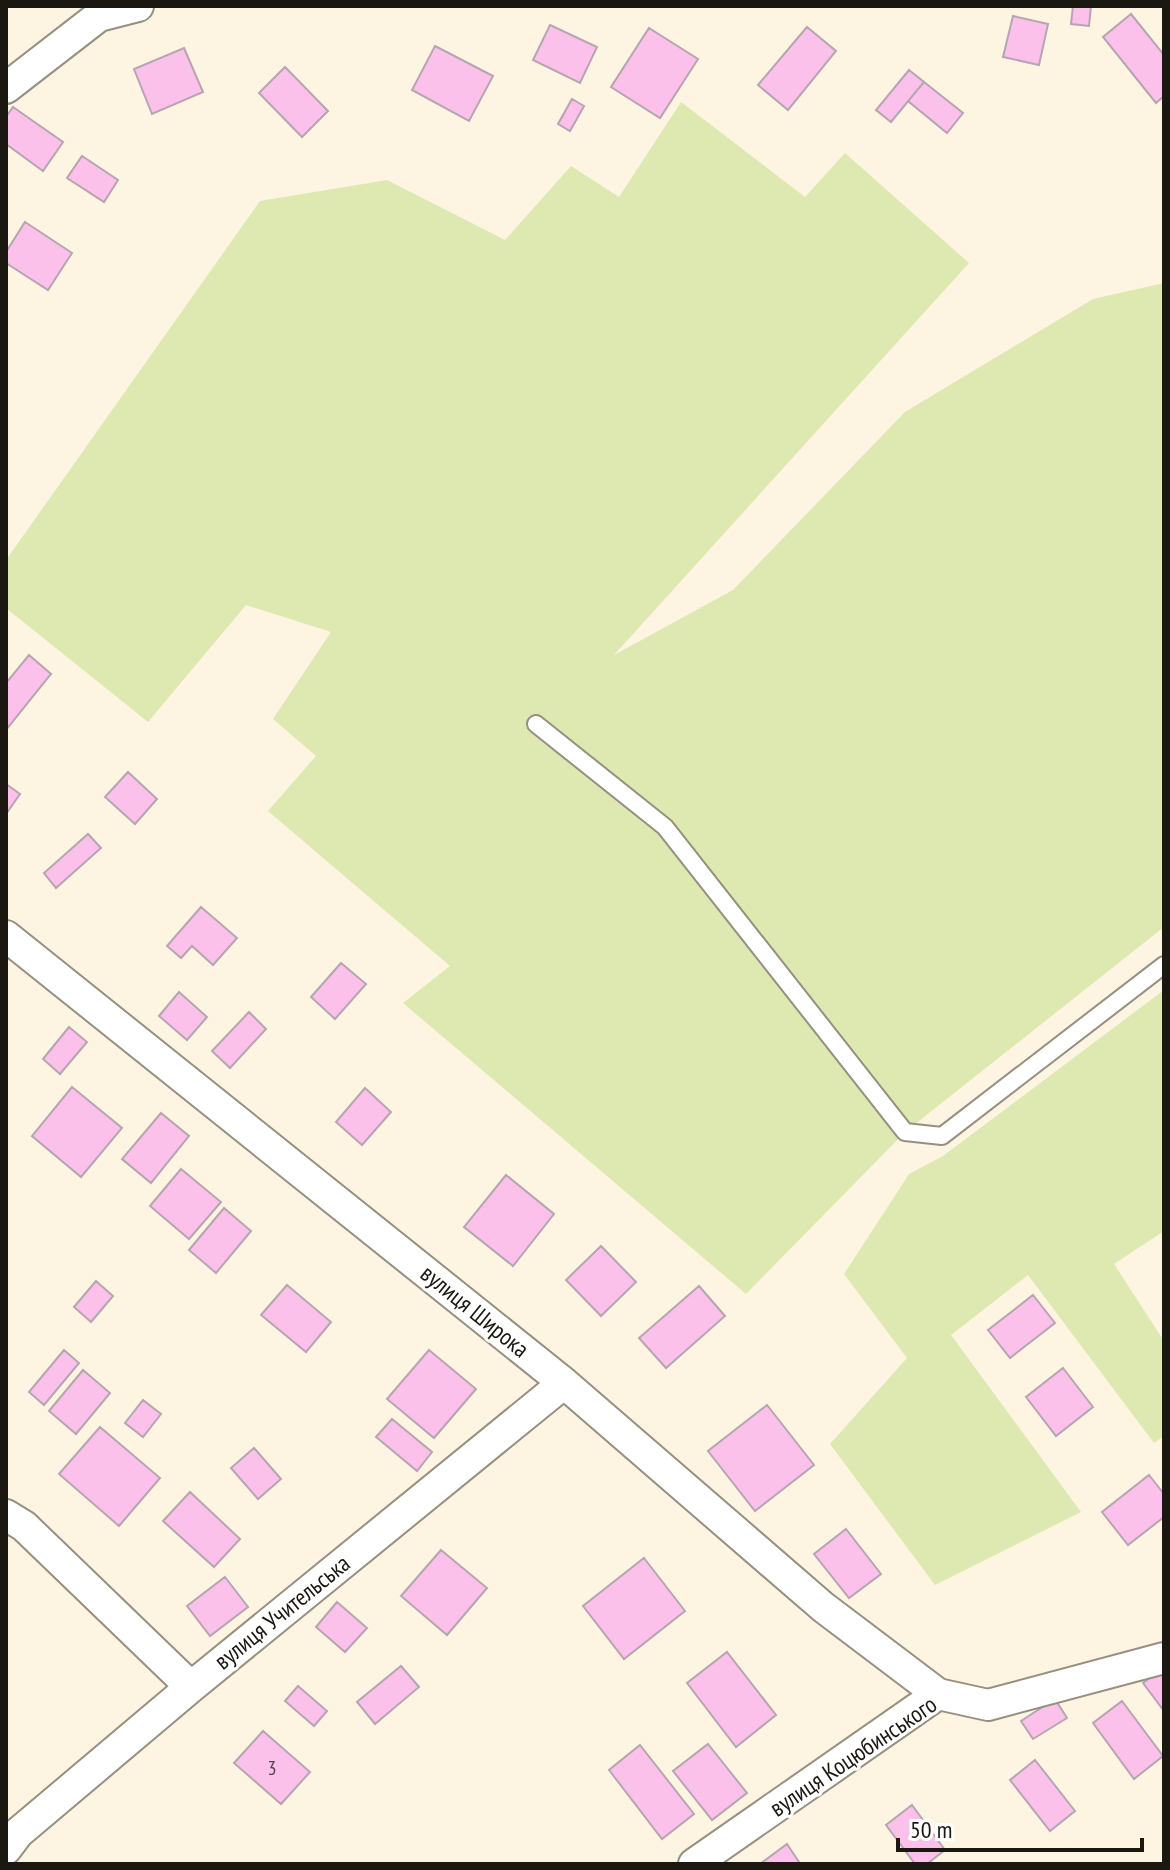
<svg xmlns="http://www.w3.org/2000/svg" width="1170" height="1870" font-family="'PT Sans Narrow',sans-serif">
	<style>
		.green { fill: #dee9b1 }
		.building { fill: #fbc1ea; stroke: #b7a5b1; stroke-width: 2 }
		.lines { fill: none; stroke-linecap: round; stroke-linejoin: round }
		.service-casing { stroke: #978f7f; stroke-width: 20 }
		.minor-casing { stroke: #978f7f; stroke-width: 34 }
		.service { stroke: #fff; stroke-width: 16 }
		.minor { stroke: #fff; stroke-width: 30 }
		.labels { text-anchor: middle; dominant-baseline: central; stroke-width: 6; stroke-linejoin: round; paint-order: stroke }
		.number-label { font-size: 20px; fill: #534248 }
		.street-label { font-size: 24px; fill: #1b1812; stroke: #fff }
	</style>
	<rect width="100%" height="100%" fill="#fdf4e2"/>
	<path class="green" d="M 681,102 L 805,197 L 845,153 L 969,263 L 614,655 L 733,590 L 905,412 L 1093,299 L 1164,283 L 1164,927 L 905,1132 L 746,1294 L 403,1003 L 450,966 L 268,811 L 316,756 L 273,719 L 331,632 L 246,605 L 148,722 L 6,608 L 6,560 L 260,201 L 387,180 L 505,240 L 571,166 L 619,197 Z
		M 1164,990 L 1164,1231 L 1114,1264 L 1164,1341 L 1164,1436 L 1154,1443 L 1028,1275 L 951,1335 L 1081,1512 L 935,1585 L 830,1444 L 907,1358 L 844,1274 L 909,1174 L 943,1156 Z"/>
	<path class="building" d="M 1073,6 L 1091,6 L 1089,26 L 1071,24 Z
		M 1131,14 L 1164,55 L 1164,96 L 1156,103 L 1103,37 Z
		M 1013,16 L 1048,24 L 1039,65 L 1003,57 Z
		M 550,25 L 597,47 L 580,83 L 533,60 Z
		M 807,27 L 836,51 L 788,110 L 758,85 Z
		M 649,28 L 698,59 L 660,118 L 611,87 Z
		M 435,46 L 493,76 L 469,121 L 412,90 Z
		M 184,48 L 203,92 L 152,114 L 134,69 Z
		M 285,67 L 328,111 L 302,137 L 259,93 Z
		M 909,70 L 924,82 L 891,122 L 876,110 Z
		M 924,82 L 963,113 L 947,133 L 908,101 Z
		M 572,99 L 584,106 L 570,131 L 558,124 Z
		M 13,107 L 63,142 L 43,171 L 6,144 L 6,117 Z
		M 82,156 L 118,180 L 104,202 L 67,178 Z
		M 25,222 L 72,253 L 48,290 L 6,263 L 6,252 Z
		M 29,655 L 51,674 L 6,730 L 6,683 Z
		M 128,772 L 157,799 L 135,824 L 105,797 Z
		M 6,784 L 20,794 L 6,814 Z
		M 88,834 L 101,848 L 56,888 L 44,873 Z
		M 201,907 L 237,938 L 213,965 L 192,946 L 181,958 L 167,946 Z
		M 341,963 L 366,984 L 335,1019 L 311,997 Z
		M 179,992 L 207,1017 L 187,1040 L 159,1016 Z
		M 249,1012 L 266,1029 L 230,1068 L 212,1051 Z
		M 69,1027 L 87,1042 L 60,1074 L 43,1059 Z
		M 72,1087 L 122,1128 L 81,1177 L 32,1136 Z
		M 365,1088 L 391,1112 L 362,1145 L 336,1122 Z
		M 161,1113 L 189,1136 L 151,1183 L 122,1159 Z
		M 181,1169 L 221,1202 L 189,1239 L 150,1206 Z
		M 506,1175 L 554,1214 L 513,1266 L 464,1227 Z
		M 224,1208 L 251,1231 L 216,1273 L 189,1250 Z
		M 601,1246 L 636,1282 L 601,1316 L 566,1280 Z
		M 96,1281 L 113,1296 L 91,1322 L 74,1307 Z
		M 287,1285 L 331,1322 L 306,1352 L 261,1315 Z
		M 699,1286 L 725,1316 L 666,1368 L 639,1338 Z
		M 1033,1295 L 1055,1323 L 1010,1358 L 988,1330 Z
		M 64,1350 L 79,1363 L 44,1405 L 29,1392 Z
		M 429,1350 L 476,1389 L 434,1438 L 387,1399 Z
		M 1063,1368 L 1093,1407 L 1056,1436 L 1026,1397 Z
		M 83,1370 L 110,1393 L 76,1434 L 49,1411 Z
		M 143,1400 L 161,1414 L 143,1437 L 125,1423 Z
		M 767,1405 L 814,1465 L 755,1511 L 708,1451 Z
		M 392,1419 L 432,1452 L 417,1471 L 376,1437 Z
		M 100,1427 L 160,1478 L 119,1526 L 59,1474 Z
		M 254,1448 L 281,1479 L 258,1499 L 231,1468 Z
		M 1149,1475 L 1164,1494 L 1164,1517 L 1128,1545 L 1102,1512 Z
		M 190,1492 L 240,1539 L 214,1567 L 163,1521 Z
		M 846,1529 L 881,1574 L 849,1598 L 814,1554 Z
		M 441,1550 L 487,1588 L 447,1635 L 401,1596 Z
		M 644,1558 L 685,1611 L 624,1659 L 583,1606 Z
		M 225,1577 L 248,1607 L 210,1636 L 187,1606 Z
		M 337,1602 L 367,1628 L 345,1652 L 316,1627 Z
		M 727,1652 L 776,1715 L 736,1747 L 687,1683 Z
		M 401,1666 L 419,1687 L 375,1724 L 357,1702 Z
		M 1164,1667 L 1164,1711 L 1143,1683 Z
		M 298,1686 L 327,1711 L 314,1726 L 285,1701 Z
		M 1055,1699 L 1067,1718 L 1033,1739 L 1021,1721 Z
		M 1122,1701 L 1163,1756 L 1134,1779 L 1093,1723 Z
		M 263,1731 L 310,1772 L 281,1804 L 234,1763 Z
		M 708,1744 L 747,1793 L 712,1820 L 673,1771 Z
		M 640,1745 L 694,1814 L 662,1839 L 609,1770 Z
		M 1035,1760 L 1075,1811 L 1050,1831 L 1010,1780 Z
		M 912,1805 L 945,1850 L 927,1864 L 915,1864 L 886,1825 Z
		M 787,1844 L 799,1862 L 796,1864 L 760,1864 Z"/>
	<g class="lines">
		<defs>
			<path id="service" d="M 536,724 L 665,827 L 905,1132 L 942,1136 L 1164,965"/>
			<path id="minor" d="M 6,88 L 99,16 L 138,6
				M 6,936 L 564,1383 L 823,1607 L 938,1694
				M 6,1515 L 24,1526 L 191,1687
				M 6,1849 L 18,1833 L 191,1687 L 564,1383
				M 694,1864 L 938,1694 L 988,1705 L 1164,1658"/>
		</defs>
		<use href="#service" class="service-casing"/>
		<use href="#minor" class="minor-casing"/>
		<use href="#service" class="service"/>
		<use href="#minor" class="minor"/>
	</g>
	<g class="labels">
		<g class="number-label">
			<text x="272" y="1768">3</text>
		</g>
		<g class="street-label">
			<text transform="translate(475 1311) rotate(39)">вулиця Широка</text>
			<text transform="translate(282 1612) rotate(-39)">вулиця Учительська</text>
			<text transform="translate(853 1756) rotate(-34)">вулиця Коцюбинського</text>
		</g>
	</g>
	<rect width="1170" height="1870" fill="none" stroke="#1b1812" stroke-width="16"/>
	<path d="M898 1838v12h244v-12" fill="none" stroke="#1b1812" stroke-width="4"/>
	<text x="910" y="1838" font-size="24" fill="#1b1812" stroke="#ffffff" stroke-width="6" paint-order="stroke">50 m</text>
</svg>
